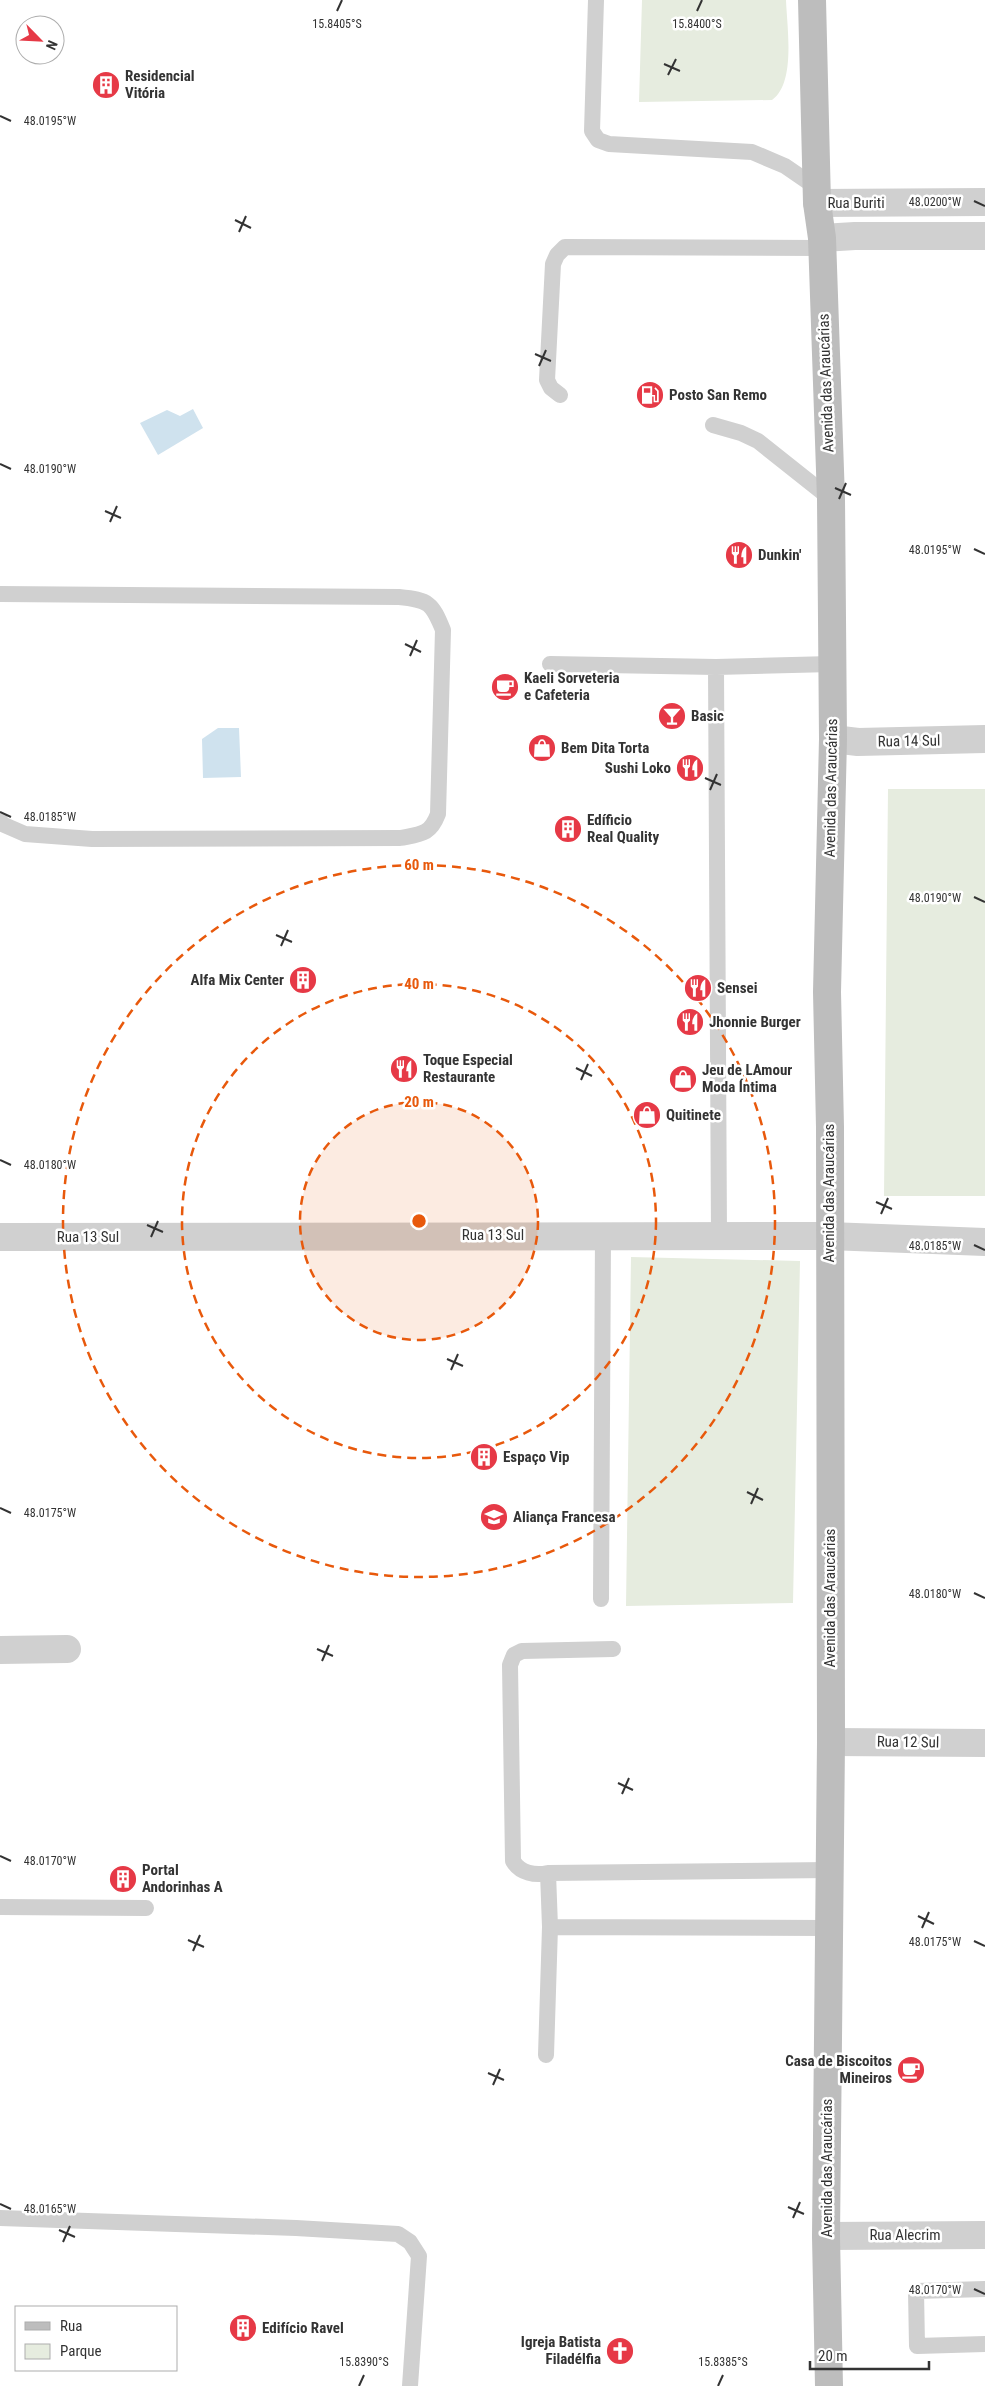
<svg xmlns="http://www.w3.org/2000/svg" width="985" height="2386" font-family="'Roboto Condensed',sans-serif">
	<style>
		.green { fill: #e6ecdf }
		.water { fill: #cfe2ee }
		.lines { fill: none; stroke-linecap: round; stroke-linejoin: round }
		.service { stroke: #d0d0d0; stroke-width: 16 }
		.minor { stroke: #d0d0d0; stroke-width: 28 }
		.tertiary { stroke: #d0d0d0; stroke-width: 28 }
		.secondary { stroke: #bdbdbd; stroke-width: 28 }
		.ticks { fill: none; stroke: #333; stroke-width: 2 }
		.ring { fill: none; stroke: #e8590c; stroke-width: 2.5; stroke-dasharray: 9 6 }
		.labels { text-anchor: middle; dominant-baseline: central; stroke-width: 5; stroke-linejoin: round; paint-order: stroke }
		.poi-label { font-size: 15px; font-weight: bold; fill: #333; stroke: #fff; text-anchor: start }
		.street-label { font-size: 15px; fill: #333; stroke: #fff }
		.ticks-label { font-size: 12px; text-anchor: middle; fill: #333; stroke: #fff; stroke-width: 5; stroke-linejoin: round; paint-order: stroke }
		.centre { fill: #e8590c; stroke: #fff; stroke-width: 2.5 }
		.ring-label { font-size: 15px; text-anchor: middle; font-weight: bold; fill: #e8590c; stroke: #fff; stroke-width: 5; stroke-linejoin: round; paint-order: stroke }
	</style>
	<rect width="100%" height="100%" fill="#fff"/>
	<path class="green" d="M 642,0 L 786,0 C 787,27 796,83 772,100 L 639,102 Z
		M 888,789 L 985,789 L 985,1196 L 884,1196 Z
		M 631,1257 L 800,1261 L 793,1603 L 626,1606 Z"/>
	<path class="water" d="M 193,409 L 203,428 L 158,455 L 140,423 L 167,410 L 180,416 Z
		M 218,728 L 239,728 L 241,777 L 203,778 L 202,739 Z"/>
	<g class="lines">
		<path class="service" d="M 596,0 L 592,131 L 598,140 L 609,144 L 752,152 L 785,166 L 817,188
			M 560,395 L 551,388 L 547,380 L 553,264 L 557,255 L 565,247 L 821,248
			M 713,425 L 741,433 L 758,441 L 831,499
			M 0,594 L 399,597 C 429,600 432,603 443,630 L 438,814 C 430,835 421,834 400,838 L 92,839 L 25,834 L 2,824 L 0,820
			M 550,664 L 716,667
			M 719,1236 L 716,667 L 832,664
			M 601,1599 L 603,1235
			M 548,1873 C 535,1876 520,1873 513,1861 L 510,1665 L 514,1655 L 522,1651 L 613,1649
			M 0,1907 L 146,1908
			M 550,1927 L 829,1928
			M 546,2055 L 550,1927 L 548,1873 L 829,1870
			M 0,2218 L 296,2228 L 398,2234 L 410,2242 L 419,2256 L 410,2386
			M 985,2289 L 916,2291 L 917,2346 L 985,2344"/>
		<path class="minor" d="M 833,739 L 858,742 L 985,739
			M 829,1236 L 985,1242
			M 0,1650 L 67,1649
			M 831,1742 L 985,1743
			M 826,2236 L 985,2235"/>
		<path class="tertiary" d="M 817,203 L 985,202
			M 822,238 L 855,236 L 985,236
			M 0,1237 L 829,1236"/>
		<path class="secondary" d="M 812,0 L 817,203 L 822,238 L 831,499 L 833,739 L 827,992 L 830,1127 L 831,1742 L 826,2236 L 829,2386"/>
	</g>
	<path class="ticks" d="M 337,11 L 342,0M 697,11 L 702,0M 664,64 L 680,71M 668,75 L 676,59M 0,116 L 11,121M 974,201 L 985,206M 235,220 L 251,228M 239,232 L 246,216M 535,354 L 551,361M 539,366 L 546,350M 0,464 L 11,469M 835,488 L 851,495M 839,499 L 846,483M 105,511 L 121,518M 110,522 L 117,506M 974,549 L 985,554M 405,644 L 421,652M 410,656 L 417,640M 705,778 L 721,785M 710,790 L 717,774M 0,812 L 11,817M 974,897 L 985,902M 276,935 L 292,942M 281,946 L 288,930M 576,1068 L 592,1076M 581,1080 L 588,1064M 0,1160 L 11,1165M 876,1202 L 892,1209M 881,1214 L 888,1198M 147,1225 L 163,1232M 151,1237 L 158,1221M 974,1245 L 985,1250M 447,1359 L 463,1366M 451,1370 L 458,1354M 747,1492 L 763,1500M 751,1504 L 758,1488M 0,1508 L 11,1513M 974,1593 L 985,1598M 317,1649 L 333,1656M 322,1661 L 329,1645M 618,1783 L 633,1790M 622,1794 L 629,1778M 0,1856 L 11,1861M 918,1916 L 934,1924M 922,1928 L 929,1912M 188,1940 L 204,1947M 974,1941 L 985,1946M 193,1951 L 200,1935M 488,2073 L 504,2080M 493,2085 L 500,2069M 0,2204 L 11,2209M 788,2207 L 804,2214M 793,2218 L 800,2202M 59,2230 L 75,2237M 63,2242 L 70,2226M 974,2289 L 985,2294M 359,2386 L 364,2375M 718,2386 L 723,2375"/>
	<circle cx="419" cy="1221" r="119" fill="#e8590c" fill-opacity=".12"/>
	<g class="ring">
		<circle cx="419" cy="1221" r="119"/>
		<circle cx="419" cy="1221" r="237"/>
		<circle cx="419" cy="1221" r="356"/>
	</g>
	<defs>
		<symbol id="building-disc" viewBox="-11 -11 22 22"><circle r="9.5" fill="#e63946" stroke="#fff"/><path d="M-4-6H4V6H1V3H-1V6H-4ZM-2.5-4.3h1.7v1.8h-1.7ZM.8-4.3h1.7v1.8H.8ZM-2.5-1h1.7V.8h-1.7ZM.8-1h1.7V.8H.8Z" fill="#fff"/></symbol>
		<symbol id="fuel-disc" viewBox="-11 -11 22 22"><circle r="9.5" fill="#e63946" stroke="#fff"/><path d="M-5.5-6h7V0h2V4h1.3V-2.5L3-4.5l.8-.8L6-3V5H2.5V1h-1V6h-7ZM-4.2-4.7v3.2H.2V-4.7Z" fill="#fff"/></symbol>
		<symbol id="restaurant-disc" viewBox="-11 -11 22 22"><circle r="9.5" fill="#e63946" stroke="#fff"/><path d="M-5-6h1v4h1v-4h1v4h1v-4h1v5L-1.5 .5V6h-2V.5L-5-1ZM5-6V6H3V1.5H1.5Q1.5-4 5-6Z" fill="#fff"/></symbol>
		<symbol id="cafe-disc" viewBox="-11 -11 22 22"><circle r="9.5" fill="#e63946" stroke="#fff"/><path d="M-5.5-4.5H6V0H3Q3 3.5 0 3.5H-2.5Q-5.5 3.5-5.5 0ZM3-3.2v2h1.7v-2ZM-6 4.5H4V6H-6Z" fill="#fff"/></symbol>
		<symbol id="bar-disc" viewBox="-11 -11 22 22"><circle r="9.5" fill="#e63946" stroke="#fff"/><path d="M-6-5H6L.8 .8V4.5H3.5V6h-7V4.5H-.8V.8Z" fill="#fff"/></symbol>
		<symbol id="shop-disc" viewBox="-11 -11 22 22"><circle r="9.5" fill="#e63946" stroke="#fff"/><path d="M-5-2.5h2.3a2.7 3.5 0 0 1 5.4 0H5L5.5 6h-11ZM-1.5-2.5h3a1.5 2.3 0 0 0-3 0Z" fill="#fff"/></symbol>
		<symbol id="school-disc" viewBox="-11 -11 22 22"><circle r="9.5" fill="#e63946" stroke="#fff"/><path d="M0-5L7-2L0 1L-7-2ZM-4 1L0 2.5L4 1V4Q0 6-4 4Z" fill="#fff"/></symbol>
		<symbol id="church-disc" viewBox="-11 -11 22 22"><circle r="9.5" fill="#e63946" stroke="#fff"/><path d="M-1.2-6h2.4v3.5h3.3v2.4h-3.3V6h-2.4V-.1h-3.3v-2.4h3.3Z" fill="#fff"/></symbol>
	</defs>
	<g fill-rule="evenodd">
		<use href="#building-disc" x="90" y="69" width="32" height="32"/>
		<use href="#fuel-disc" x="634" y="379" width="32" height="32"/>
		<use href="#restaurant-disc" x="723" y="539" width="32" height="32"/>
		<use href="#cafe-disc" x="489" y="671" width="32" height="32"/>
		<use href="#bar-disc" x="656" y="700" width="32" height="32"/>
		<use href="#shop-disc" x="526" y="732" width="32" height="32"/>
		<use href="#restaurant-disc" x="674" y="752" width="32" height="32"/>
		<use href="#building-disc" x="552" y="813" width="32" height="32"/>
		<use href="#building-disc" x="287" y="964" width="32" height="32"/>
		<use href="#restaurant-disc" x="682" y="972" width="32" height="32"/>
		<use href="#restaurant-disc" x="674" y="1006" width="32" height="32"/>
		<use href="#restaurant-disc" x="388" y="1053" width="32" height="32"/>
		<use href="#shop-disc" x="667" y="1063" width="32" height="32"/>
		<use href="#shop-disc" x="631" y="1099" width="32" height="32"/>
		<use href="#building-disc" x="468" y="1441" width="32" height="32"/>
		<use href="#school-disc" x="478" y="1501" width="32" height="32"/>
		<use href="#building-disc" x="107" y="1863" width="32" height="32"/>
		<use href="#cafe-disc" x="895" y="2054" width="32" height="32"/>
		<use href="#building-disc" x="227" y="2312" width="32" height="32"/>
		<use href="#church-disc" x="604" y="2335" width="32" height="32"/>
	</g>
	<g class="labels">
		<g class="poi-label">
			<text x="125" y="76">Residencial<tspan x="125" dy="17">Vitória</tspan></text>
			<text x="669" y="395">Posto San Remo</text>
			<text x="758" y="555">Dunkin'</text>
			<text x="524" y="678">Kaeli Sorveteria<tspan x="524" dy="17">e Cafeteria</tspan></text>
			<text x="691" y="716">Basic</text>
			<text x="561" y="748">Bem Dita Torta</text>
			<text x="671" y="768" text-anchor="end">Sushi Loko</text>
			<text x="587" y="820">Edíficio<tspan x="587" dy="17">Real Quality</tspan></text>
			<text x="284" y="980" text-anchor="end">Alfa Mix Center</text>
			<text x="717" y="988">Sensei</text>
			<text x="709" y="1022">Jhonnie Burger</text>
			<text x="423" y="1060">Toque Especial<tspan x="423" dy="17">Restaurante</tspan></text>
			<text x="702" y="1070">Jeu de LAmour<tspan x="702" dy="17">Moda Íntima</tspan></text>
			<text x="666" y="1115">Quitinete</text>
			<text x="503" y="1457">Espaço Vip</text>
			<text x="513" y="1517">Aliança Francesa</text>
			<text x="142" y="1870">Portal<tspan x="142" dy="17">Andorinhas A</tspan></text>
			<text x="892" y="2061" text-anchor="end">Casa de Biscoitos<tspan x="892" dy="17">Mineiros</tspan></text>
			<text x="262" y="2328">Edifício Ravel</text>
			<text x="601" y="2342" text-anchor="end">Igreja Batista<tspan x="601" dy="17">Filadélfia</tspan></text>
		</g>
		<g class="street-label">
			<text x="856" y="203">Rua Buriti</text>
			<text transform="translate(826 383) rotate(-92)">Avenida das Araucárias</text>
			<text transform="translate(909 741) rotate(-1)">Rua 14 Sul</text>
			<text transform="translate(831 788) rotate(-89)">Avenida das Araucárias</text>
			<text transform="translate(829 1193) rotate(-90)">Avenida das Araucárias</text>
			<text x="493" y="1235">Rua 13 Sul</text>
			<text x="88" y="1237">Rua 13 Sul</text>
			<text transform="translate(830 1598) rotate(-90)">Avenida das Araucárias</text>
			<text transform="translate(908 1742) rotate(1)">Rua 12 Sul</text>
			<text transform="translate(827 2168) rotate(-90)">Avenida das Araucárias</text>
			<text x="905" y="2235">Rua Alecrim</text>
		</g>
	</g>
	<g class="ticks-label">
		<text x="697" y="28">15.8400°S</text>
		<text x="337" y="28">15.8405°S</text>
		<text x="50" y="125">48.0195°W</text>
		<text x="935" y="206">48.0200°W</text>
		<text x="50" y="473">48.0190°W</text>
		<text x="935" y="554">48.0195°W</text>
		<text x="50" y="821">48.0185°W</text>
		<text x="935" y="902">48.0190°W</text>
		<text x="50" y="1169">48.0180°W</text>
		<text x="935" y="1250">48.0185°W</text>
		<text x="50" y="1517">48.0175°W</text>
		<text x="935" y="1598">48.0180°W</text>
		<text x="50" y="1865">48.0170°W</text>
		<text x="935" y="1946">48.0175°W</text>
		<text x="50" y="2213">48.0165°W</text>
		<text x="935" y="2294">48.0170°W</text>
		<text x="364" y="2366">15.8390°S</text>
		<text x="723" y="2366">15.8385°S</text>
	</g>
	<circle cx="419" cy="1221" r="8" class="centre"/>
	<g class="ring-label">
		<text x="419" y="870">60 m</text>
		<text x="419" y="989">40 m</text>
		<text x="419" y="1107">20 m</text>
	</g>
	<rect x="15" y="2306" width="162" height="65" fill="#ffffff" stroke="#adadad"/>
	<rect x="25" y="2322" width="25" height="8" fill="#bdbdbd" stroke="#adadad"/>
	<text x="60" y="2331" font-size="15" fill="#333333">Rua</text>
	<rect x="25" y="2344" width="25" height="15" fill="#e6ecdf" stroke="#adadad"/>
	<text x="60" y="2356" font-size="15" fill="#333333">Parque</text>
	<g transform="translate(40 40) rotate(114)"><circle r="24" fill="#ffffff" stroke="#adadad"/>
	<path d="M0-4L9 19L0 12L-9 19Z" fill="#e63946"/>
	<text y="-8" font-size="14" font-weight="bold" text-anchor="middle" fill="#333333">N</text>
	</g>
	<path d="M810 2361v8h119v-8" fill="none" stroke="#333333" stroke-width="2.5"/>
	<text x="818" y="2361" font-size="15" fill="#333333" stroke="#ffffff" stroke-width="4" paint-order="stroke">20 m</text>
</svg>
